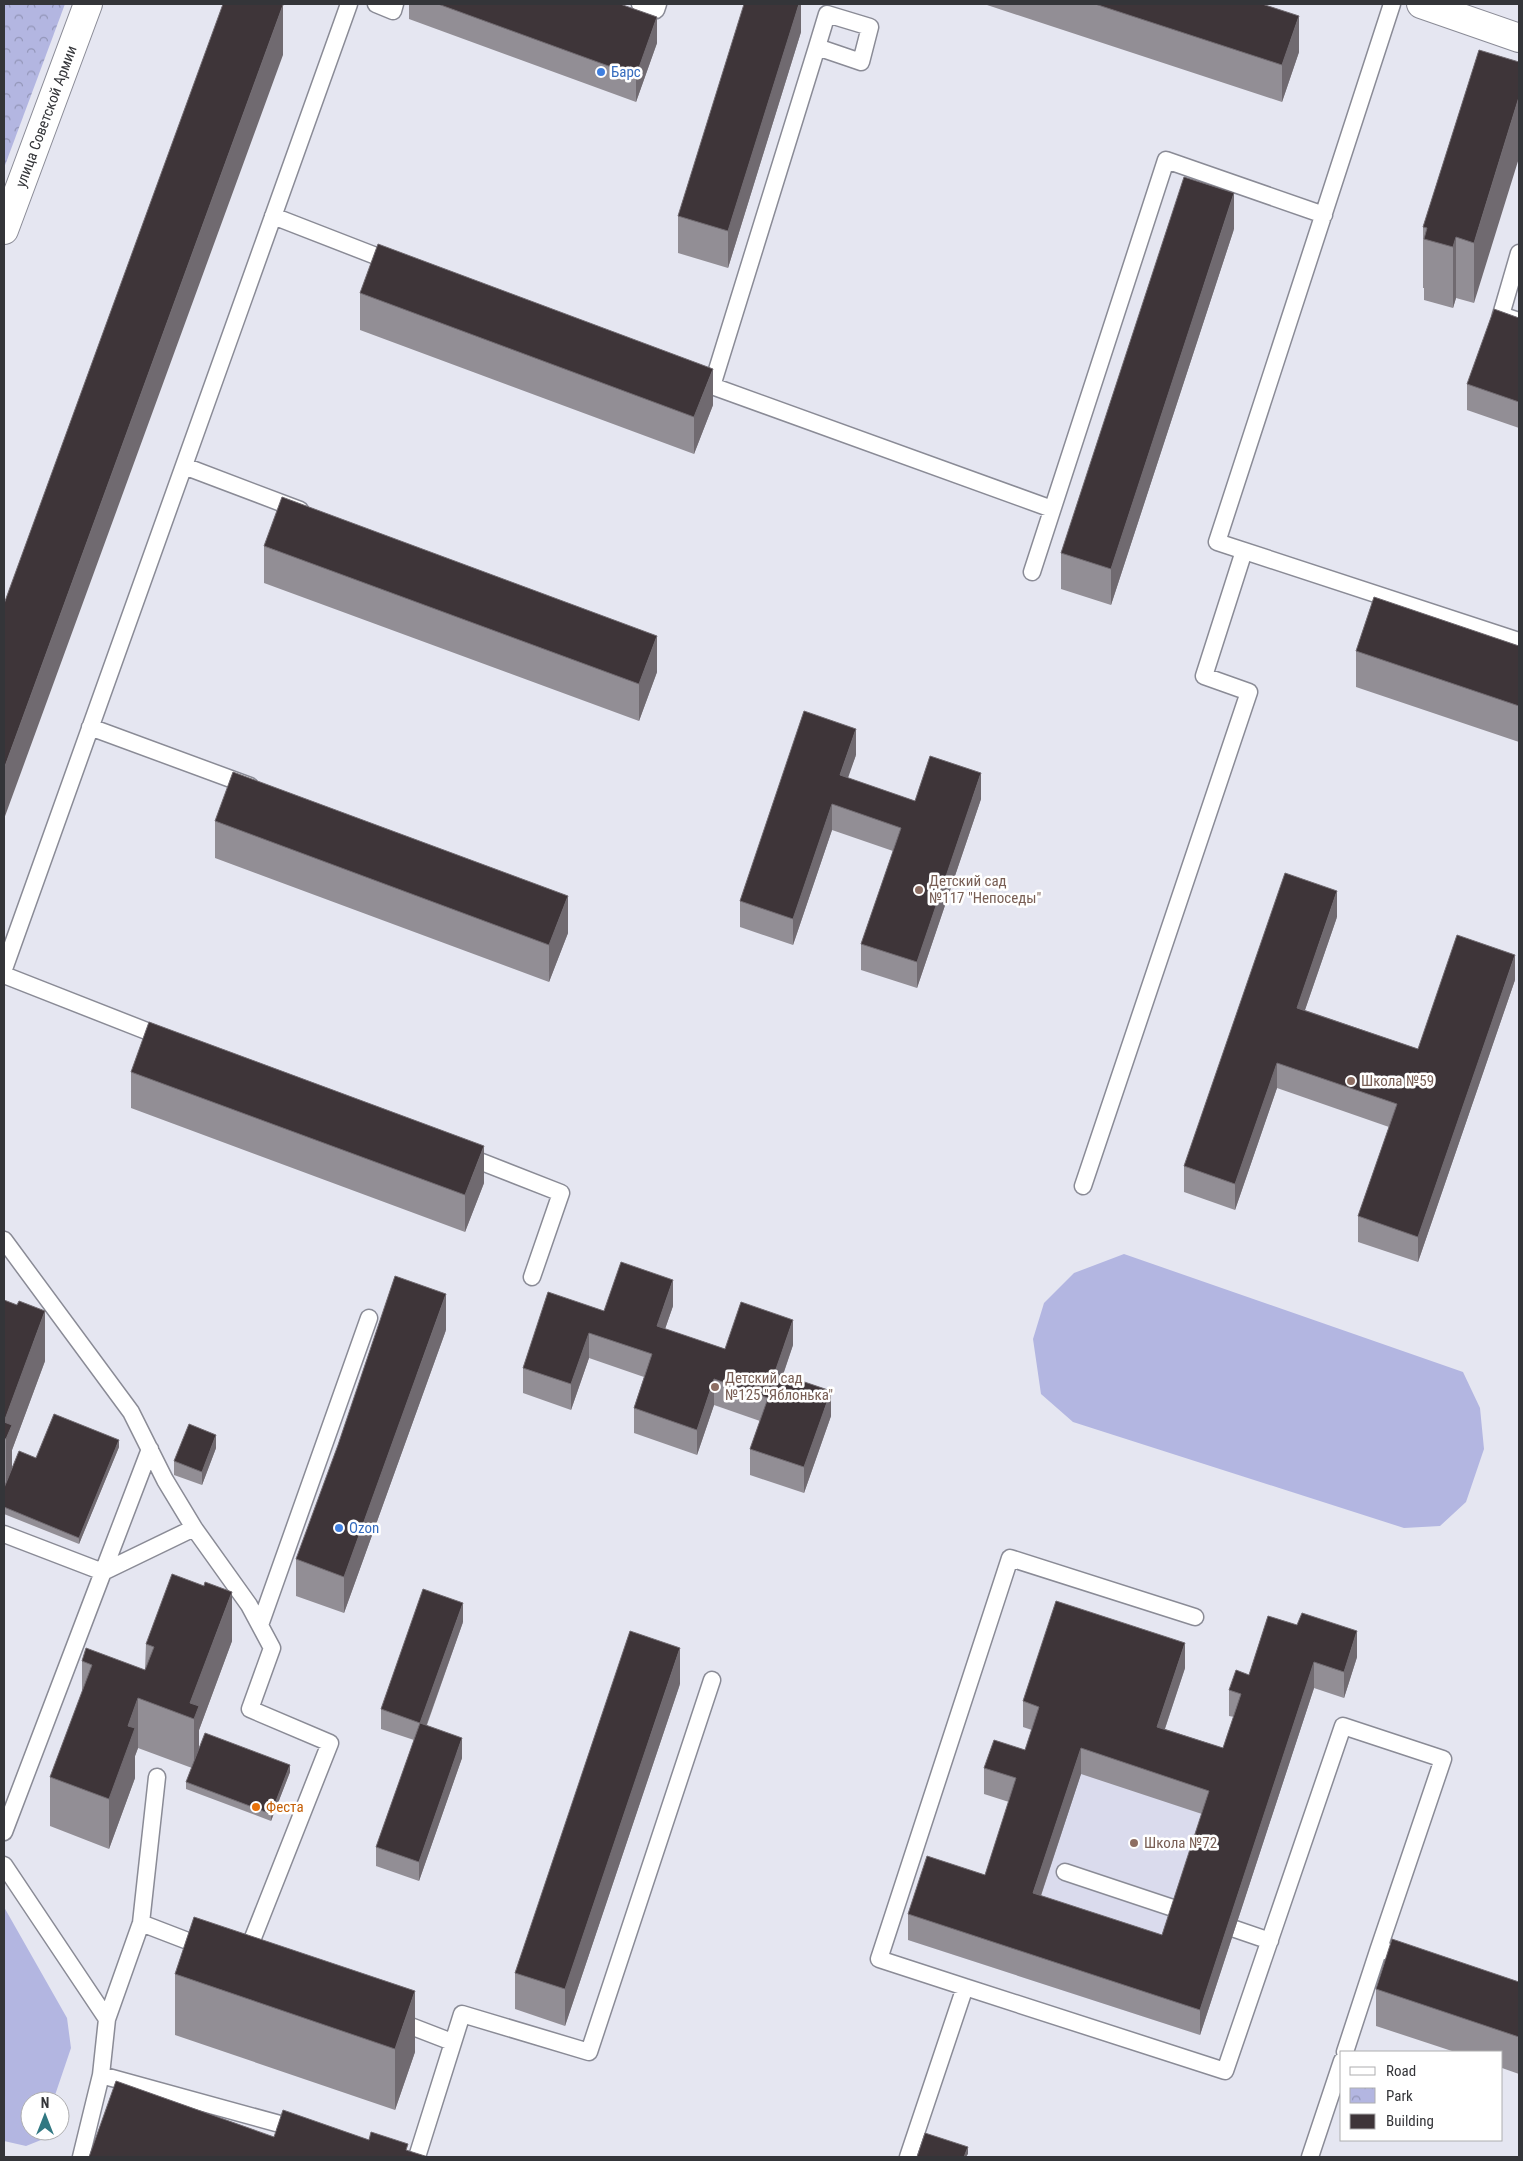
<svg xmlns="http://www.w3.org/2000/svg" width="1523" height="2161" font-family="'Roboto Condensed',sans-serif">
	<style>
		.built { fill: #dadbed }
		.green { fill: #b3b6e1 }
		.park { fill: url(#park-crowns) }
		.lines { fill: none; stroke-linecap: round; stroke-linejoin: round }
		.lane-casing { stroke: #8a8b96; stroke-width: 19 }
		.street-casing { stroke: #8a8b96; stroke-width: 30 }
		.lane { stroke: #fff; stroke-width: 16 }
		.street { stroke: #fff; stroke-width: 28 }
		.wall { fill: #928e95; fill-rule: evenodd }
		.shaded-wall { fill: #706a70 }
		.building { fill: #3e3539; stroke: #706a70; fill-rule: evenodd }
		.shop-dot { fill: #3f7fe0; stroke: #fff; stroke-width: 2 }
		.education-dot { fill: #8d6e63; stroke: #fff; stroke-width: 2 }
		.food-dot { fill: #e8710a; stroke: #fff; stroke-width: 2 }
		.labels { text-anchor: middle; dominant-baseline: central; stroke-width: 5; stroke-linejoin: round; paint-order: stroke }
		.shop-label { font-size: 15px; fill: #366cbe; stroke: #fff; text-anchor: start }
		.street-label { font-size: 15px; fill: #343539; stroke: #fff }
		.education-label { font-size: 15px; fill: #785e54; stroke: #fff; text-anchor: start }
		.food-label { font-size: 15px; fill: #c56008; stroke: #fff; text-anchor: start }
	</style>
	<defs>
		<pattern id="park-crowns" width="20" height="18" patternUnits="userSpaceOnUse" patternTransform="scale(1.25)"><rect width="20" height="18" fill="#b3b6e1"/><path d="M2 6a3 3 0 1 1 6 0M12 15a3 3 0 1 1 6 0" fill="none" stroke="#9295b7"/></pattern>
	</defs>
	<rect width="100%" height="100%" fill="#e5e6f1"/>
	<path class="built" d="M 1357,1657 L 1344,1698 L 1314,1688 L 1200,2035 L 908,1940 L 927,1882 L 985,1900 L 1039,1733 L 1023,1727 L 1185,1668 L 1157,1752 L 1223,1774 L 1241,1719 L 1229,1715 L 1236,1696 Z"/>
	<path class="green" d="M 1124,1254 L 1463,1372 L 1480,1408 L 1484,1449 L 1466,1502 L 1440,1526 L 1404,1528 L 1073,1422 L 1041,1394 L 1033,1339 L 1044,1303 L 1074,1273 Z
		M 4,1907 L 67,2018 L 71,2048 L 53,2101 L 30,2101 L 30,2131 L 44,2131 L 41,2140 L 26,2146 L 4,2141 Z"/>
	<path class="park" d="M 4,4 L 65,4 L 4,168 Z"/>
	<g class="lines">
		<defs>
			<path id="lane" d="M 376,4 L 393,11 L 395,4
				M 640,4 L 656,10 L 658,4
				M 1392,4 L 1217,542 L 1519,641
				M 273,216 L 394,263
				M 1519,253 L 1501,315 L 1519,321
				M 692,378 L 712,386 L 817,47 L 827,14 L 870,27 L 861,62 L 817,47
				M 712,386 L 1052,509
				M 184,466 L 300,510
				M 1032,572 L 1166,160 L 1324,215
				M 90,727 L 250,786
				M 4,969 L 349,4
				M 4,975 L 167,1039
				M 464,1155 L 561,1193 L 532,1277
				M 1083,1186 L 1249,692 L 1204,676 L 1244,551
				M 4,1240 L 131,1412 L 165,1480 L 194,1528 L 249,1605 L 272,1648 L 250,1709 L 330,1743 L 245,1958
				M 4,1534 L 103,1572 L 4,1832
				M 103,1572 L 150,1449
				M 103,1572 L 194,1528
				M 260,1625 L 369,1318
				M 4,1865 L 107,2019
				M 1065,1872 L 1179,1910
				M 141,1923 L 157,1777
				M 1235,1929 L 1270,1941
				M 965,1987 L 879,1959 L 1010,1558 L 1195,1617
				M 395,2020 L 452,2042
				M 1345,2052 L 1379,1948 L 1389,1952
				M 101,2075 L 298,2129
				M 81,2157 L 101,2075 L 107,2019 L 141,1923 L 206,1948
				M 417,2157 L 462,2014 L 589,2052 L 712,1680
				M 908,2157 L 965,1987 L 1225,2071 L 1343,1726 L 1443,1759 L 1379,1948
				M 1310,2157 L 1342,2061"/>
			<g id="street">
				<path d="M 1421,4 L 1519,38"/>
				<path id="s1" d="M 4,230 L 88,4"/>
			</g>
		</defs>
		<use href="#lane" class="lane-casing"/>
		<use href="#street" class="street-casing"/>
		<use href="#lane" class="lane"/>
		<use href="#street" class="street"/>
	</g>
	<path class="wall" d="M 409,4 L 620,4 L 657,43 L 636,102 L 409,19 Z
		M 801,4 L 801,32 L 728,268 L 678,253 L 678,216 Z
		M 984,4 L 1262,4 L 1299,52 L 1282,102 Z
		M 1479,50 L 1474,303 L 1456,298 L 1453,308 L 1424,300 L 1424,288 L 1423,288 L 1423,227 Z
		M 1234,229 L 1111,605 L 1061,589 L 1061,553 Z
		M 360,293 L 713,405 L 694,454 L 360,330 Z
		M 1519,318 L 1519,428 L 1467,410 L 1467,384 Z
		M 264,546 L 657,672 L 639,721 L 264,583 Z
		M 1519,646 L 1519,742 L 1356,687 L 1356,651 Z
		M 856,755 L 847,778 L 915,801 L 981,799 L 917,988 L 861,970 L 861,944 L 893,851 L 832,830 L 793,945 L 740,927 L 740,901 Z
		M 215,821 L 568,933 L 549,982 L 215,858 Z
		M 1337,917 L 1305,1010 L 1418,1049 L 1515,980 L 1418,1262 L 1358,1242 L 1358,1216 L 1389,1127 L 1277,1088 L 1235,1210 L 1184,1192 L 1184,1166 Z
		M 131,1072 L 484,1183 L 465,1232 L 131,1108 Z
		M 4,1300 L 45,1361 L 12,1450 L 12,1469 L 36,1458 L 119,1447 L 79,1544 L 4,1514 Z
		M 673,1306 L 665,1329 L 725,1349 L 793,1345 L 783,1375 L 831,1416 L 804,1493 L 750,1475 L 750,1449 L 760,1421 L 714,1405 L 697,1455 L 634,1433 L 634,1408 L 644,1377 L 589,1358 L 571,1410 L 523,1393 L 523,1368 L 604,1311 Z
		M 446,1330 L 344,1613 L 296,1596 L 296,1559 Z
		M 216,1448 L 202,1485 L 174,1475 L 174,1461 Z
		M 1268,1616 L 1357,1657 L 1344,1698 L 1314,1688 L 1200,2035 L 908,1940 L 908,1914 L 985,1875 L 1009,1802 L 984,1794 L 984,1768 L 1025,1750 L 1032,1730 L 1023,1727 L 1023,1701 L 1185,1668 L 1165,1729 L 1223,1748 L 1234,1717 L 1229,1716 L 1229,1690 L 1249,1675 ZM 1081,1774 L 1202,1814 L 1162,1935 L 1041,1896 Z
		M 463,1622 L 427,1725 L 462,1758 L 419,1881 L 376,1866 L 376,1847 L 414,1740 L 381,1729 L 381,1709 Z
		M 232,1641 L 199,1730 L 199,1750 L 290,1772 L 271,1821 L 186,1789 L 186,1782 L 192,1768 L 138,1748 L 135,1756 L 135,1778 L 109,1849 L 50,1826 L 50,1777 L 82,1693 L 82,1661 L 145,1670 L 146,1644 Z
		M 680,1684 L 565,2026 L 515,2009 L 515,1973 Z
		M 175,1974 L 415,2052 L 395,2110 L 175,2035 Z
		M 1519,1982 L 1519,2074 L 1502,2068 L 1502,2052 L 1455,2052 L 1376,2026 L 1376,1989 Z"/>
	<path class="shaded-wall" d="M 799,4 L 801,4 L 801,32 L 728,268 L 728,231 Z
		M 283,5 L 283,55 L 4,819 L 4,769 Z
		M 1299,16 L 1299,52 L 1282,102 L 1282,65 Z
		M 657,17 L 657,43 L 636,102 L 636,76 Z
		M 1519,97 L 1519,158 L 1474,303 L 1474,243 Z
		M 1234,193 L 1234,229 L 1111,605 L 1111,569 Z
		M 1456,237 L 1456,298 L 1453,308 L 1453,247 Z
		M 713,369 L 713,405 L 694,454 L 694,417 Z
		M 657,636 L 657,672 L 639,721 L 639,684 Z
		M 856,729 L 856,755 L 840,801 L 840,775 Z
		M 981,773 L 981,799 L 917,988 L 917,962 Z
		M 832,804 L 832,830 L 793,945 L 793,919 Z
		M 1337,891 L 1337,917 L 1297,1033 L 1297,1008 Z
		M 568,896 L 568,933 L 549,982 L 549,945 Z
		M 1515,955 L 1515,980 L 1418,1262 L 1418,1237 Z
		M 1277,1063 L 1277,1088 L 1235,1210 L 1235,1184 Z
		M 484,1146 L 484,1183 L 465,1232 L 465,1195 Z
		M 673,1280 L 673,1306 L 657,1352 L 657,1326 Z
		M 446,1294 L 446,1330 L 344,1613 L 344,1577 Z
		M 45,1311 L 45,1361 L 12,1450 L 12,1475 L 6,1488 L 6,1439 L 4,1422 Z
		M 793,1320 L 793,1345 L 775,1398 L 775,1372 Z
		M 589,1333 L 589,1358 L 571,1410 L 571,1384 Z
		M 714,1379 L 714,1405 L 697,1455 L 697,1430 Z
		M 831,1391 L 831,1416 L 804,1493 L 804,1467 Z
		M 216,1435 L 216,1448 L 202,1485 L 202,1472 Z
		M 119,1440 L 119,1447 L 79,1544 L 79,1538 Z
		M 232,1592 L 232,1641 L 199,1730 L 199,1756 L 194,1769 L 194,1719 L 190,1703 Z
		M 463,1603 L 463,1622 L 420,1743 L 420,1723 Z
		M 1357,1631 L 1357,1657 L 1344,1698 L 1344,1672 Z
		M 1185,1643 L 1185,1668 L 1157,1752 L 1157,1727 Z
		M 680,1648 L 680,1684 L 565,2026 L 565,1989 Z
		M 1314,1662 L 1314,1688 L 1200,2035 L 1200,2010 Z
		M 138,1698 L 138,1748 L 135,1756 L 135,1778 L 109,1849 L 109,1799 L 128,1726 Z
		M 462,1738 L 462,1758 L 419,1881 L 419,1862 Z
		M 1081,1748 L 1081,1774 L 1033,1919 L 1033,1893 Z
		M 290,1765 L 290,1772 L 271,1821 L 271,1814 Z
		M 415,1991 L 415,2052 L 395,2110 L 395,2049 Z
		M 968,2147 L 968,2154 L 966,2157 L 964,2157 Z"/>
	<path class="building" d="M 223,4 L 279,4 L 283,5 L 4,769 L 4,604 Z
		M 438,4 L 620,4 L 657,17 L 636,76 Z
		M 744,4 L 799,4 L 728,231 L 678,216 Z
		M 1095,4 L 1262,4 L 1299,16 L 1282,65 Z
		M 1479,50 L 1519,62 L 1519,97 L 1474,243 L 1456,237 L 1453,247 L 1424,239 L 1427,228 L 1423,227 Z
		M 1184,177 L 1234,193 L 1111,569 L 1061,553 Z
		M 378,244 L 713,369 L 694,417 L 360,293 Z
		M 1494,309 L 1519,318 L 1519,402 L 1467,384 Z
		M 282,497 L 657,636 L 639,684 L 264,546 Z
		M 1374,597 L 1519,646 L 1519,706 L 1356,651 Z
		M 804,711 L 856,729 L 840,775 L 915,801 L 930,756 L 981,773 L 917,962 L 861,944 L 901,828 L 832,804 L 793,919 L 740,901 Z
		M 233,772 L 568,896 L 549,945 L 215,821 Z
		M 1285,873 L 1337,891 L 1297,1008 L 1418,1049 L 1457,935 L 1515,955 L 1418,1237 L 1358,1216 L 1397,1104 L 1277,1063 L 1235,1184 L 1184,1166 Z
		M 149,1022 L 484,1146 L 465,1195 L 131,1072 Z
		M 621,1262 L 673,1280 L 657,1326 L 725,1349 L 741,1302 L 793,1320 L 775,1372 L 831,1391 L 804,1467 L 750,1449 L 768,1398 L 714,1379 L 697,1430 L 634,1408 L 652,1354 L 589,1333 L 571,1384 L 523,1368 L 548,1292 L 604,1311 Z
		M 395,1276 L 446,1294 L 344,1577 L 296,1559 L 338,1445 Z
		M 4,1300 L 17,1305 L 19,1301 L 45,1311 L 4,1422 Z
		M 54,1414 L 119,1440 L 79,1538 L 4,1507 L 4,1488 L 19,1451 L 36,1458 Z
		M 4,1422 L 12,1425 L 6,1439 L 4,1438 Z
		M 189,1424 L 216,1435 L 202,1472 L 174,1461 Z
		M 172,1574 L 204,1586 L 205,1582 L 232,1592 L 190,1703 L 199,1706 L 194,1719 L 138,1698 L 128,1726 L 135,1728 L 109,1799 L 50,1777 L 92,1665 L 82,1661 L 86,1648 L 145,1670 L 154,1647 L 146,1644 Z
		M 423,1589 L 463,1603 L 420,1723 L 381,1709 Z
		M 1056,1601 L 1185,1643 L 1157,1727 L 1223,1748 L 1241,1694 L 1229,1690 L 1236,1670 L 1249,1675 L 1268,1616 L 1297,1625 L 1302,1613 L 1357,1631 L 1344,1672 L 1314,1662 L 1200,2010 L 908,1914 L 927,1856 L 985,1875 L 1016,1778 L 984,1768 L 994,1740 L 1025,1750 L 1039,1707 L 1023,1701 ZM 1081,1748 L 1209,1791 L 1162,1935 L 1033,1893 Z
		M 630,1631 L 680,1648 L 565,1989 L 515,1973 Z
		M 420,1723 L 462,1738 L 419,1862 L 376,1847 Z
		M 205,1733 L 290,1765 L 271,1814 L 186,1782 Z
		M 194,1917 L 415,1991 L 395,2049 L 175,1974 Z
		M 1392,1939 L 1519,1982 L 1519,2037 L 1376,1989 Z
		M 116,2081 L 274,2137 L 283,2110 L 369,2140 L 371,2132 L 408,2144 L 406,2150 L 428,2157 L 89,2157 Z
		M 925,2133 L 968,2147 L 964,2157 L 917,2157 Z"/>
	<g class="shop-dot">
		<circle cx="601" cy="72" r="5"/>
		<circle cx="339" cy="1528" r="5"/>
	</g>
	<g class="education-dot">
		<circle cx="919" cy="890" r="5"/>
		<circle cx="1351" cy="1081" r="5"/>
		<circle cx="715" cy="1387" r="5"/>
		<circle cx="1134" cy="1843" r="5"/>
	</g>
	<circle class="food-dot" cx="256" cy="1807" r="5"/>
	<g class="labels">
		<g class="shop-label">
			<text x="611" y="72">Барс</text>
			<text x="349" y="1528">Ozon</text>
		</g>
		<g class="street-label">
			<text stroke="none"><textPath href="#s1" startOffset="121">улица Советской Армии</textPath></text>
		</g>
		<g class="education-label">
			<text x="929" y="881">Детский сад<tspan x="929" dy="17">№117 "Непоседы"</tspan></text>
			<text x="1361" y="1081">Школа №59</text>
			<text x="725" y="1378">Детский сад<tspan x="725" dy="17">№125 "Яблонька"</tspan></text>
			<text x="1144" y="1843">Школа №72</text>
		</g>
		<g class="food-label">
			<text x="266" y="1807">Феста</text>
		</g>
	</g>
	<rect width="1523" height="2161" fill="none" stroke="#343539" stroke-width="10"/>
	<rect x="1340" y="2051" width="162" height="90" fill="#ffffff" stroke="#aeaeb0"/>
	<rect x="1350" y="2067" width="25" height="8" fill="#ffffff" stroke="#aeaeb0"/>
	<text x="1386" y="2076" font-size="15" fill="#343539">Road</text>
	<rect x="1350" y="2088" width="25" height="15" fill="url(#park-crowns)" stroke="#aeaeb0"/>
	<text x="1386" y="2101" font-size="15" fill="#343539">Park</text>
	<rect x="1350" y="2114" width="25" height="15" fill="#3e3539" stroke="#aeaeb0"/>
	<text x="1386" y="2126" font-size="15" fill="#343539">Building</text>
	<g transform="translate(45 2116)"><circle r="24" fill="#ffffff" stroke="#aeaeb0"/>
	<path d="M0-4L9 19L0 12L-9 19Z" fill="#317882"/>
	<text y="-8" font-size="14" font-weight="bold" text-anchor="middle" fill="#343539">N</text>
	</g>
</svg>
